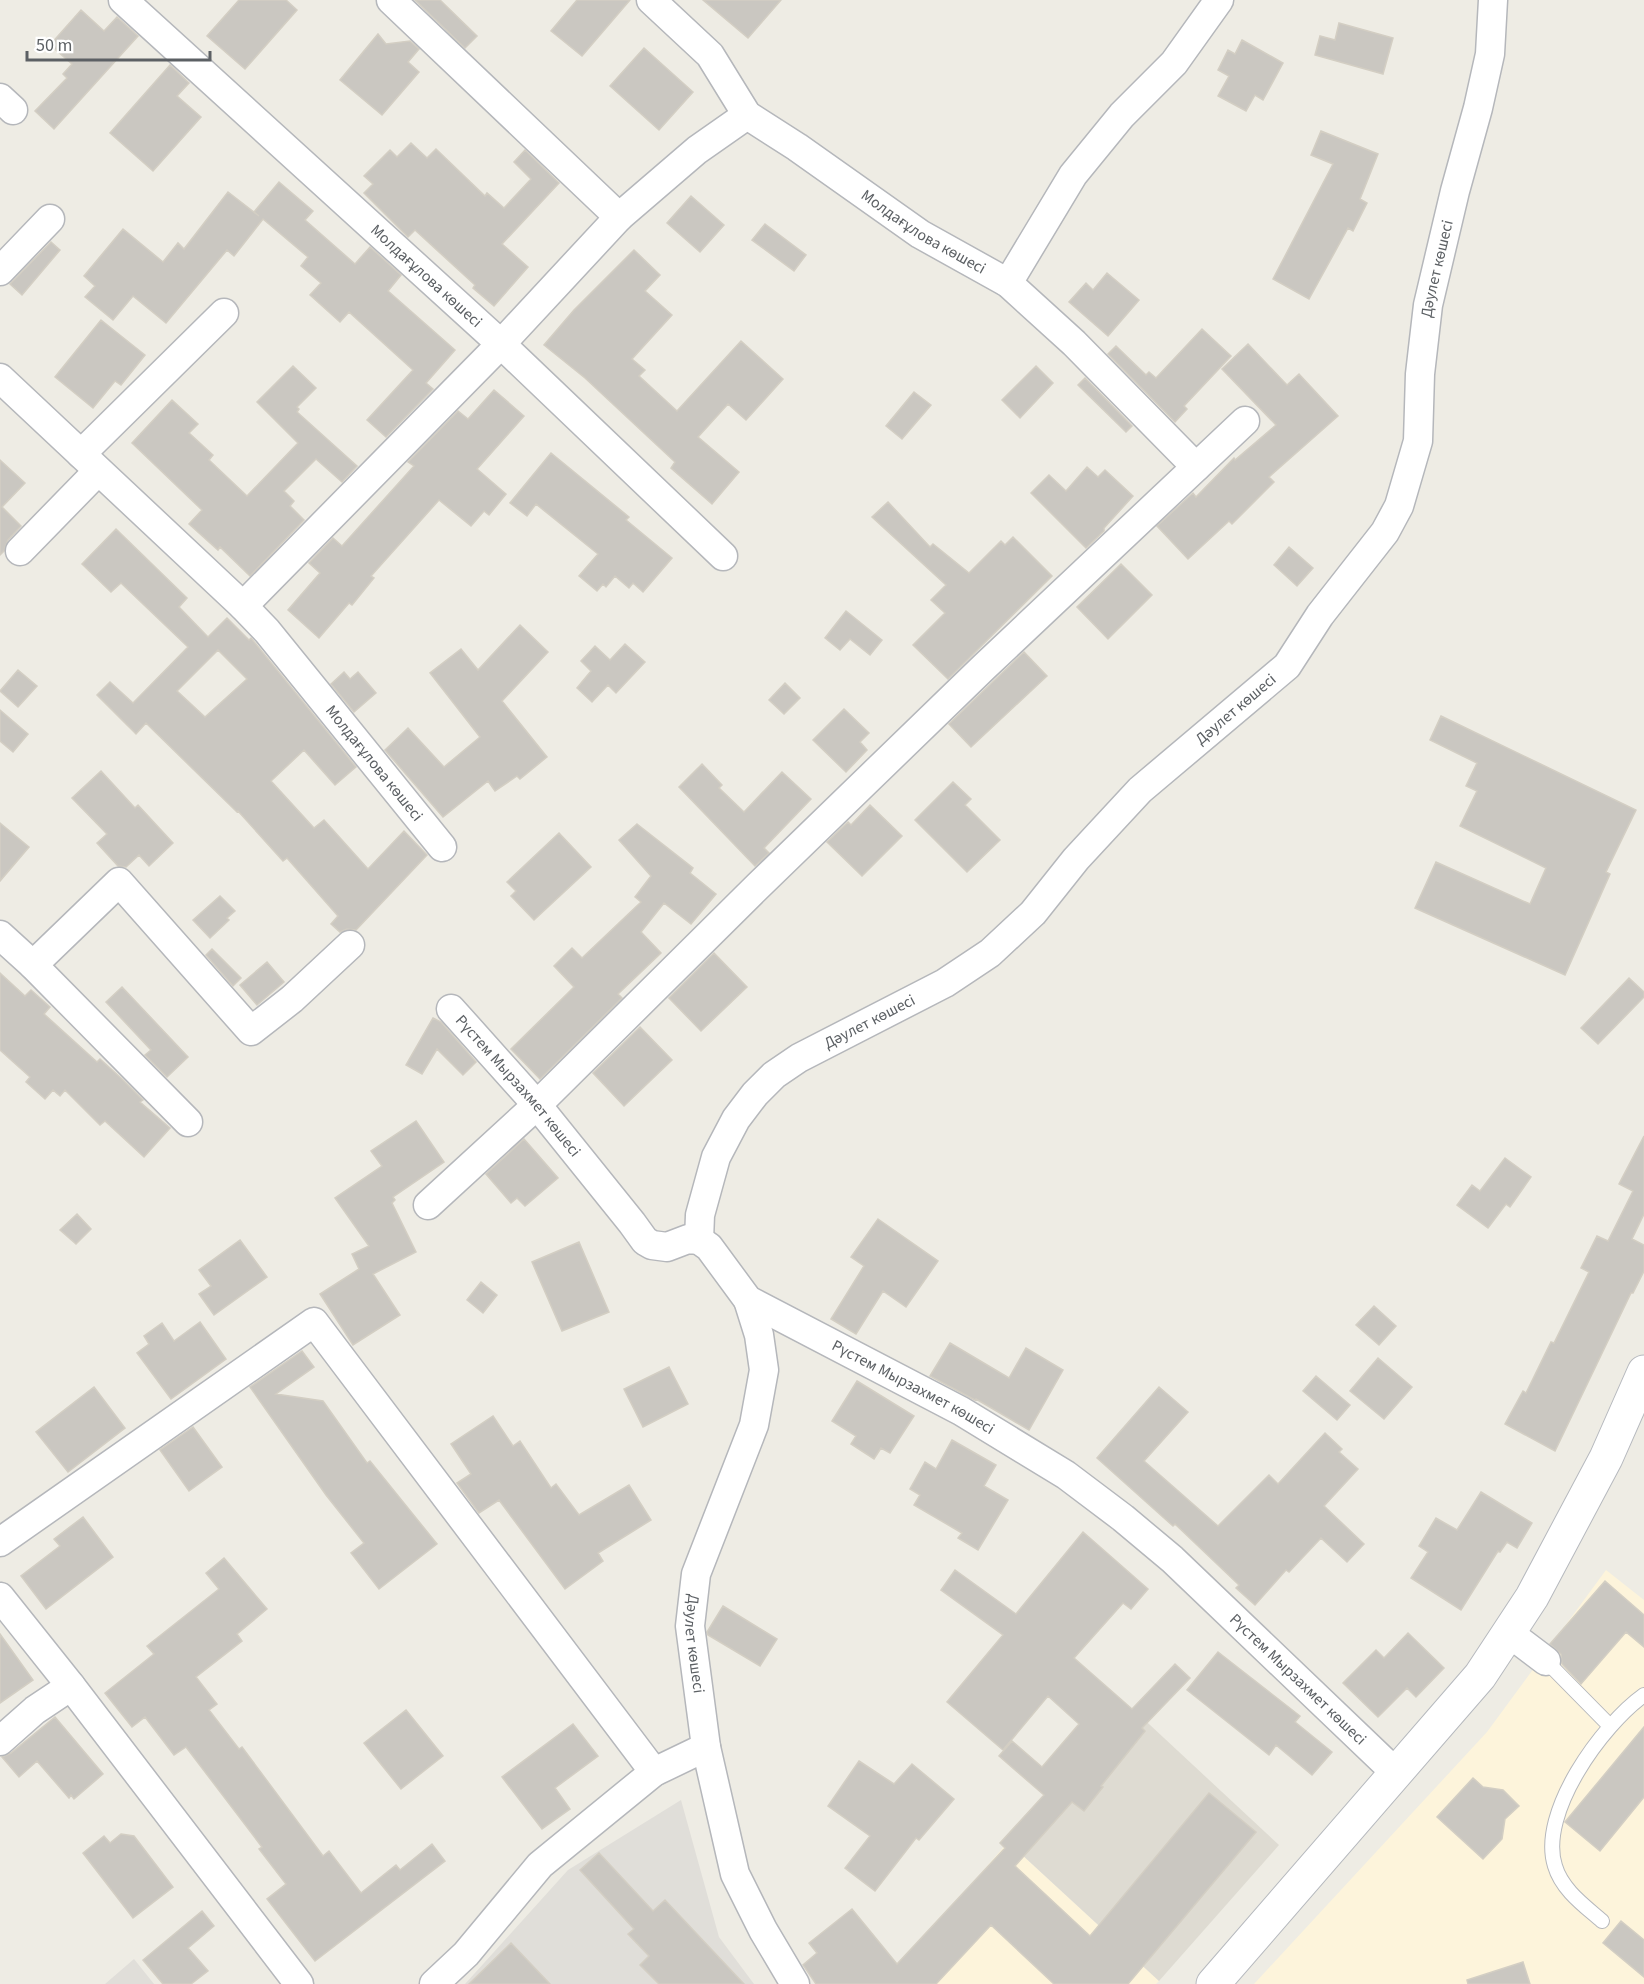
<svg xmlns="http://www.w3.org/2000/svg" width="1644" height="1984" font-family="'Source Sans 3',sans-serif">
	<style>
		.commercial { fill: #fdf4db }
		.industrial { fill: #e0ded9 }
		.education { fill: #dedbd2 }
		.building { fill: #cac7c1; stroke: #d3cec3; stroke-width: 1.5; fill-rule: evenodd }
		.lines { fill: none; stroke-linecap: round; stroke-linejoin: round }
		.lane-casing { stroke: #b5b7bb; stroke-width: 16 }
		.street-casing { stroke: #b5b7bb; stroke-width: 31 }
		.secondary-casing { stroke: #b6b9be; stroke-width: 35 }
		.lane { stroke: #fff; stroke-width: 14 }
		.street { stroke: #fff; stroke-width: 28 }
		.secondary { stroke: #fff; stroke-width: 33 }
		.labels { text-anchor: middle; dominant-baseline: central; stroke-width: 6; stroke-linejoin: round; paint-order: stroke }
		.street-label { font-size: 16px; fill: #5c6064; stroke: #fff }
	</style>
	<rect width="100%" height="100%" fill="#eeece4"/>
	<path class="commercial" d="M 1606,1570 L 1644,1600 L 1644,1984 L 1254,1984 L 1487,1732 Z
		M 1008,1842 L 1159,1981 L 1156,1984 L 885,1984 Z"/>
	<path class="industrial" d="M 681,1800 L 719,1937 L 754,1984 L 465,1984 L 568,1870 Z
		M 134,1959 L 154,1984 L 105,1984 Z"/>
	<path class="education" d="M 1135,1711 L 1279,1845 L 1159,1981 L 1008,1842 Z"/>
	<path class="building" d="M 239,0 L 286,0 L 297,10 L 245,69 L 207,36 Z
		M 415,0 L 440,0 L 477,36 L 465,48 Z
		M 577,0 L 630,0 L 582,56 L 551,31 Z
		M 703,0 L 781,0 L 748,38 Z
		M 81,10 L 104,31 L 117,17 L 138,36 L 54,129 L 35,111 L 67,78 L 63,74 L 72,64 L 50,45 Z
		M 1339,23 L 1393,38 L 1383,74 L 1315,55 L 1320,36 L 1335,40 Z
		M 378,34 L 386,44 L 410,41 L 419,49 L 408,62 L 419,72 L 382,115 L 340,80 Z
		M 1242,40 L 1283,63 L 1263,100 L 1255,95 L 1246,111 L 1218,96 L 1229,76 L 1218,70 L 1228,50 L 1235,54 Z
		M 644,48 L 693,92 L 659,130 L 610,86 Z
		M 170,65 L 189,83 L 177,96 L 201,117 L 153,171 L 110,133 Z
		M 1321,131 L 1378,154 L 1360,199 L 1367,203 L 1353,231 L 1348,228 L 1309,299 L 1273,279 L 1333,164 L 1311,155 Z
		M 411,143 L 427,158 L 436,149 L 485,196 L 487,193 L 504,208 L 531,179 L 514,162 L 525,150 L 559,183 L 502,244 L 528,267 L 494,306 L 473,288 L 475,285 L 415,230 L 408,237 L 364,193 L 373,184 L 364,176 L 390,150 L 397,157 Z
		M 279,182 L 313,211 L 305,220 L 355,264 L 370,247 L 401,275 L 388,291 L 455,350 L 426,383 L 433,389 L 386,437 L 367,420 L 413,370 L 349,312 L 340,322 L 310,295 L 321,283 L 301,266 L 308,257 L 263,219 L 234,256 L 227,250 L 166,323 L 133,296 L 113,320 L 85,297 L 95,286 L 84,276 L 123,229 L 163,262 L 178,243 L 184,249 L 228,192 L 259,216 L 254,212 Z
		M 691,196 L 724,225 L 700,252 L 667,223 Z
		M 765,224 L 806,255 L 794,271 L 752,240 Z
		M 51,242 L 60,250 L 22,295 L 10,284 Z
		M 634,250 L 660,275 L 645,291 L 672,315 L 632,359 L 645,370 L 639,376 L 677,411 L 741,341 L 783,379 L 746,420 L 728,404 L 698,437 L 739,472 L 712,504 L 671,468 L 675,462 L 585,378 L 544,345 L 574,310 Z
		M 1107,273 L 1139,300 L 1108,336 L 1069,302 L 1086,283 L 1093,290 Z
		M 101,320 L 145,355 L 121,385 L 115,381 L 93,408 L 55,377 Z
		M 1202,329 L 1231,356 L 1184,406 L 1187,409 L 1175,422 L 1108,354 L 1116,346 L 1146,375 L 1149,372 L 1156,378 Z
		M 1248,344 L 1287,385 L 1299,374 L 1338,416 L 1269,477 L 1274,482 L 1232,524 L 1229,521 L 1188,559 L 1157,526 L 1193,493 L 1196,497 L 1234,458 L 1235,460 L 1276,425 L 1222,369 Z
		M 293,366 L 316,388 L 297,407 L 299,409 L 297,412 L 357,466 L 342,482 L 316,459 L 284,491 L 294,501 L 290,506 L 304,520 L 250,576 L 220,547 L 218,550 L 189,524 L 202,510 L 132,443 L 172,400 L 198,424 L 189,433 L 213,455 L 209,460 L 247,496 L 298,443 L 257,402 Z
		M 1036,366 L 1053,383 L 1020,418 L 1002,400 Z
		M 1085,378 L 1132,426 L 1126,432 L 1078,385 Z
		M 494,390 L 524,416 L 477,469 L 506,494 L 489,515 L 484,511 L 471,526 L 439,500 L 371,576 L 374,578 L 352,605 L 349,603 L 319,638 L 288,610 L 320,573 L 309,563 L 333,538 L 342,546 L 414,466 L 408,462 L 458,411 L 468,419 Z
		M 914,392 L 931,405 L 902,439 L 886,426 Z
		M 551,453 L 629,517 L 626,520 L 672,558 L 643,592 L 633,583 L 629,588 L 615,576 L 606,587 L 603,584 L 597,591 L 579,576 L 598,554 L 536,504 L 527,516 L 510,503 Z
		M 0,460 L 25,483 L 2,507 L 21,526 L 8,540 L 4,551 L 0,555 Z
		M 1087,467 L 1098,477 L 1105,470 L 1133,496 L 1104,528 L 1104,531 L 1086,548 L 1031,493 L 1049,475 L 1066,491 Z
		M 888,502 L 930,547 L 933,544 L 969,573 L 1001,541 L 1005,545 L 1013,537 L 1052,576 L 948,679 L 913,645 L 945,613 L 931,600 L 946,585 L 872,517 Z
		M 116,529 L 187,598 L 179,607 L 208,637 L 227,618 L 249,640 L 251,638 L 356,767 L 335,785 L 304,750 L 271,781 L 314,828 L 324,820 L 368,869 L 404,831 L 427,855 L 356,930 L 347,929 L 340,932 L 331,924 L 338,916 L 287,858 L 283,861 L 238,811 L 237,812 L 146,723 L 136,734 L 97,695 L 110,682 L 133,703 L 188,647 L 121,583 L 111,592 L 82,564 ZM 218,650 L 247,679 L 205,717 L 177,691 Z
		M 1289,547 L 1313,568 L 1297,586 L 1274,565 Z
		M 1121,564 L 1152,595 L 1108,639 L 1077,607 Z
		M 846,611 L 882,640 L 870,655 L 850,639 L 840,650 L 825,638 Z
		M 520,625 L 548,652 L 502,701 L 547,757 L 520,779 L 517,776 L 495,791 L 488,781 L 443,817 L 385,750 L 408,728 L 444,767 L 480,737 L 430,673 L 461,649 L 478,670 Z
		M 625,644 L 645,662 L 616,693 L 608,685 L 592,702 L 577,688 L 591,671 L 581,661 L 595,646 L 610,660 Z
		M 1024,652 L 1047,676 L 971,747 L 949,724 Z
		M 18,670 L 37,686 L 18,707 L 0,691 Z
		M 344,672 L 350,679 L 358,672 L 376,693 L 354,712 L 331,684 Z
		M 785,683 L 800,698 L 784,714 L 769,700 Z
		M 844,709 L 869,733 L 860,742 L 867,750 L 846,772 L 813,740 Z
		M 0,710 L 28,734 L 13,752 L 0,741 Z
		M 1441,716 L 1636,810 L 1606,872 L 1610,874 L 1565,975 L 1415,908 L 1436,862 L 1530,904 L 1546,868 L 1460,826 L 1477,791 L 1466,786 L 1477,763 L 1430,740 Z
		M 702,764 L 722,785 L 719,788 L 744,812 L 782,772 L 811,799 L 764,848 L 769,853 L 755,866 L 679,787 Z
		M 101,771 L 135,808 L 138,805 L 173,843 L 149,866 L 139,855 L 126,867 L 118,866 L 97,843 L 107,834 L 72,798 Z
		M 953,782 L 971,799 L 965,805 L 1000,840 L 967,872 L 915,820 Z
		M 870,805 L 902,836 L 862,876 L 827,842 L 848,822 L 851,825 Z
		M 0,823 L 29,847 L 0,881 Z
		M 637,824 L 693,868 L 690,873 L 716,894 L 691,924 L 664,903 L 641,932 L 661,953 L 618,994 L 622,998 L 540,1079 L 511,1049 L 574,987 L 554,966 L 572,948 L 582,958 L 641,902 L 635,897 L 651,876 L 619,840 Z
		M 559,833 L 591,867 L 534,920 L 511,896 L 516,891 L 507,882 Z
		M 220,896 L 235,911 L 227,918 L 229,920 L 210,938 L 193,920 Z
		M 212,949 L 241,978 L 233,986 L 206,955 Z
		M 714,953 L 747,987 L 701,1031 L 669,998 Z
		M 267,962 L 284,982 L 257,1005 L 240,985 Z
		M 0,973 L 25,996 L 31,990 L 50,1007 L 44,1014 L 97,1062 L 100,1059 L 121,1078 L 143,1100 L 140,1102 L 170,1128 L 144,1157 L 105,1121 L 100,1125 L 65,1090 L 60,1096 L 53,1090 L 45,1099 L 26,1082 L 30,1077 L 0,1050 Z
		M 1629,978 L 1644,992 L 1644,997 L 1598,1044 L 1581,1028 Z
		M 122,987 L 188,1057 L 167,1077 L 145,1055 L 151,1050 L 106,1002 Z
		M 433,1018 L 441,1022 L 476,1062 L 463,1075 L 437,1049 L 422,1074 L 406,1065 Z
		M 640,1027 L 672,1060 L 624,1106 L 593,1073 Z
		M 416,1121 L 444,1162 L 393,1197 L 395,1200 L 392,1203 L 416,1252 L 373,1274 L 400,1315 L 353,1345 L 320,1294 L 359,1269 L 352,1254 L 369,1246 L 335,1198 L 382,1166 L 371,1151 Z
		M 1644,1136 L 1644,1214 L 1632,1239 L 1644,1245 L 1644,1271 L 1633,1293 L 1631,1293 L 1555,1451 L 1505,1424 L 1523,1391 L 1526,1393 L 1551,1342 L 1554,1343 L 1589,1272 L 1581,1268 L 1597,1236 L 1608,1241 L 1633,1191 L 1619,1184 Z
		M 524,1139 L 558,1178 L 525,1206 L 517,1198 L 511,1203 L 486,1174 Z
		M 1505,1158 L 1531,1177 L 1510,1207 L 1506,1204 L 1488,1228 L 1457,1205 L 1472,1185 L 1480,1191 Z
		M 77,1214 L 91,1229 L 76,1244 L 60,1230 Z
		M 878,1219 L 938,1261 L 906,1307 L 883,1291 L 856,1334 L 831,1319 L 864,1266 L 851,1257 Z
		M 240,1240 L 267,1277 L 214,1315 L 199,1294 L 211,1286 L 199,1270 Z
		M 579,1242 L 609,1312 L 562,1331 L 532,1262 Z
		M 481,1282 L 497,1295 L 483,1313 L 467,1300 Z
		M 1374,1306 L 1396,1326 L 1379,1345 L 1356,1325 Z
		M 200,1322 L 226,1359 L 171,1399 L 137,1353 L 149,1344 L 144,1336 L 162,1323 L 174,1341 Z
		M 950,1343 L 1009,1378 L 1026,1348 L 1063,1370 L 1029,1430 L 976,1399 L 975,1400 L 930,1376 Z
		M 302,1351 L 314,1367 L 276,1394 L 323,1401 L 367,1463 L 370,1461 L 437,1544 L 379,1589 L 351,1553 L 364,1543 L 326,1495 L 250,1387 Z
		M 1378,1358 L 1412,1387 L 1384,1419 L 1350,1391 Z
		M 669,1367 L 688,1404 L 643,1427 L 624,1389 Z
		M 1316,1376 L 1350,1405 L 1337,1420 L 1303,1391 Z
		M 857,1381 L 914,1416 L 890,1453 L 881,1448 L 874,1459 L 851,1444 L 856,1436 L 832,1421 Z
		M 94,1387 L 125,1428 L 68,1472 L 36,1432 Z
		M 1159,1387 L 1188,1412 L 1144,1461 L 1218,1526 L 1269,1475 L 1278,1484 L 1325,1433 L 1342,1449 L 1339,1452 L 1358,1469 L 1324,1506 L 1364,1544 L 1347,1562 L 1321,1538 L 1289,1572 L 1286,1570 L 1255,1605 L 1236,1588 L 1239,1585 L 1175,1524 L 1173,1526 L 1097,1458 Z
		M 493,1416 L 513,1446 L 520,1441 L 551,1488 L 556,1484 L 579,1515 L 629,1485 L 651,1520 L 598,1553 L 603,1561 L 565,1589 L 499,1500 L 479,1513 L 457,1483 L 471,1474 L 451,1444 Z
		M 193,1427 L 222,1467 L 189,1491 L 160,1450 Z
		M 952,1440 L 996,1465 L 984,1486 L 1008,1500 L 978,1550 L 958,1538 L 962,1533 L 914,1505 L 920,1495 L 910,1489 L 925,1462 L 936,1469 Z
		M 1481,1492 L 1532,1523 L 1517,1548 L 1507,1542 L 1500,1552 L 1498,1551 L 1461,1610 L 1411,1578 L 1428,1552 L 1419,1546 L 1436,1518 L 1457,1530 Z
		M 83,1517 L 113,1557 L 46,1609 L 21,1576 L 60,1546 L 54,1539 Z
		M 1083,1532 L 1148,1589 L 1131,1609 L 1123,1603 L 1074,1658 L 1132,1709 L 1175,1664 L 1190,1678 L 1142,1728 L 1145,1731 L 1101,1786 L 1103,1787 L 1084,1811 L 1072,1802 L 1015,1866 L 1090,1936 L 1209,1793 L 1256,1832 L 1128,1984 L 1054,1984 L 991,1925 L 936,1984 L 816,1984 L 803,1965 L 817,1953 L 809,1943 L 852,1909 L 897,1964 L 1005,1848 L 1000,1843 L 1044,1795 L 999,1756 L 1012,1741 L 1042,1767 L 1079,1724 L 1048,1696 L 1003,1750 L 947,1702 L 1003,1635 L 941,1590 L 955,1570 L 1016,1614 Z
		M 224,1558 L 267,1609 L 237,1634 L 242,1641 L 196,1677 L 217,1704 L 209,1710 L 239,1749 L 242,1747 L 323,1856 L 329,1851 L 361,1893 L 396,1865 L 400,1870 L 432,1844 L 445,1861 L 315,1961 L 267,1899 L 286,1884 L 259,1849 L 262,1847 L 186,1747 L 174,1755 L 145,1717 L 132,1727 L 105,1693 L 154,1654 L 147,1646 L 219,1589 L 206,1573 Z
		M 1605,1581 L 1644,1615 L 1644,1647 L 1626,1632 L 1581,1684 L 1562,1664 L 1561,1654 L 1550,1644 Z
		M 723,1606 L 777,1639 L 760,1666 L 708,1635 L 707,1632 Z
		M 1408,1633 L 1444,1668 L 1416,1697 L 1407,1688 L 1378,1717 L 1343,1683 L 1376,1650 L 1384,1658 Z
		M 0,1634 L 33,1680 L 0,1703 Z
		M 1218,1652 L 1300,1716 L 1295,1722 L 1332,1752 L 1312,1775 L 1276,1745 L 1269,1755 L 1187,1690 Z
		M 406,1710 L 443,1756 L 401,1789 L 364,1743 Z
		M 55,1717 L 103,1774 L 74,1799 L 71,1795 L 69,1798 L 37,1761 L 19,1777 L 2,1757 L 11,1753 Z
		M 573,1724 L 598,1756 L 555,1788 L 570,1809 L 542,1829 L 502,1777 Z
		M 1644,1727 L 1644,1797 L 1600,1851 L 1565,1822 Z
		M 859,1761 L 894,1784 L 912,1764 L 954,1799 L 919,1840 L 916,1838 L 875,1891 L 845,1868 L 870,1836 L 828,1806 Z
		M 1473,1778 L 1483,1787 L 1503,1790 L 1519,1806 L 1505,1819 L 1502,1839 L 1483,1859 L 1437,1817 Z
		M 121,1834 L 134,1836 L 173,1887 L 133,1918 L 83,1853 L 104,1836 L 110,1843 Z
		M 599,1853 L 653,1911 L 665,1900 L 744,1984 L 659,1984 L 640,1965 L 649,1956 L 628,1934 L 634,1929 L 580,1870 Z
		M 202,1911 L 214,1926 L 188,1948 L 208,1971 L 191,1984 L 163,1984 L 143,1960 Z
		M 1621,1921 L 1644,1940 L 1644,1977 L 1603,1943 Z
		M 511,1943 L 550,1984 L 469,1984 Z
		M 1523,1962 L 1530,1984 L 1468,1984 L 1467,1980 Z"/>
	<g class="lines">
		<defs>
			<path id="lane" d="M 1546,1661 L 1610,1726
				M 1602,1921 C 1585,1906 1562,1890 1555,1866 C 1538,1813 1602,1725 1644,1695"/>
			<g id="street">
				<path id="s1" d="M 123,0 L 501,344 L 723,556"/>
				<path d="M 391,0 L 619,217"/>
				<path id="s2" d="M 651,0 L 710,55 L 747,115 L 797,147 L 920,234 L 1008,283 L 1074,343 L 1196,467"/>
				<path d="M 0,98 L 13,110"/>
				<path d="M 0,271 L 50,219"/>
				<path d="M 1008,283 L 1073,175 L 1122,115 L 1174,63 L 1219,0"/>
				<path id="s3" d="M 0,378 L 243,606 L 267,631 L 442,847"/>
				<path d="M 81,454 L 224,313"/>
				<path d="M 20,551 L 98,471"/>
				<path d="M 243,606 L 501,344 L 619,217 L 697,150 L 747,115"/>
				<path d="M 0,935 L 33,965 L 188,1122"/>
				<path d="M 33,965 L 119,882 L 251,1031 L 292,999 L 350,945"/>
				<path id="s4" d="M 451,1009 L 537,1105 L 632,1223 L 645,1241 L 652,1245 L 667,1247 L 688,1239 L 699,1240 L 709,1247 L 748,1300 L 961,1411 L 1066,1475 L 1123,1518 L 1172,1559 L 1397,1774"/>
				<path d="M 428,1205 L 537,1105 L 758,886 L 984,667 L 1245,421"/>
				<path id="s5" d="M 699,1240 L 700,1215 L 716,1157 L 736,1119 L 755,1094 L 774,1075 L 799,1058 L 945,983 L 990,953 L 1033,913 L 1076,859 L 1140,790 L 1287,666 L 1320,615 L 1385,532 L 1399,506 L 1418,441 L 1420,374 L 1428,305 L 1455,191 L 1478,108 L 1490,54 L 1493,0"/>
				<path id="s6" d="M 748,1300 L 759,1335 L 764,1370 L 754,1425 L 696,1574 L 690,1626 L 706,1747 L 735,1874 L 763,1930 L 795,1984"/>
				<path d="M 0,1542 L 314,1322 L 654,1772"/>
				<path d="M 0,1597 L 71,1686 L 299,1984"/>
				<path d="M 1509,1633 L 1546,1661"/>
				<path d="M 0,1741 L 35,1710 L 71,1686"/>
				<path d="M 434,1984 L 466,1954 L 540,1865 L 654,1772 L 706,1747"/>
			</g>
			<path id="secondary" d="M 1213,1984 L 1480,1676 L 1532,1597 L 1606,1458 L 1644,1372"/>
		</defs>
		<use href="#lane" class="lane-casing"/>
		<use href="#street" class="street-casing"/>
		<use href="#secondary" class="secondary-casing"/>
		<use href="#lane" class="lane"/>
		<use href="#street" class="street"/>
		<use href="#secondary" class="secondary"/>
	</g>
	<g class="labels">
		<g class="street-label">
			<text stroke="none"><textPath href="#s2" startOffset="363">Молдағұлова көшесі</textPath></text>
			<text stroke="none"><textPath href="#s5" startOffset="1286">Дәулет көшесі</textPath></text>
			<text stroke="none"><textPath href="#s1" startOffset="410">Молдағұлова көшесі</textPath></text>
			<text stroke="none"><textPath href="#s5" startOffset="782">Дәулет көшесі</textPath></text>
			<text stroke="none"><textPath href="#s3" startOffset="538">Молдағұлова көшесі</textPath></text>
			<text stroke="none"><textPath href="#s5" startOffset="296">Дәулет көшесі</textPath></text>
			<text stroke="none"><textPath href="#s4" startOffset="102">Рүстем Мырзахмет көшесі</textPath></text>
			<text stroke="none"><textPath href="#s4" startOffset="624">Рүстем Мырзахмет көшесі</textPath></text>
			<text stroke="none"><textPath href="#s6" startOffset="358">Дәулет көшесі</textPath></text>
			<text stroke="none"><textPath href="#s4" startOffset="1110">Рүстем Мырзахмет көшесі</textPath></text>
		</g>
	</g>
	<path d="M27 51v9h183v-9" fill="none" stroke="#5c6064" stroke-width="3"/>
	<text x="36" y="51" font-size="18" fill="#5c6064" stroke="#ffffff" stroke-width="4.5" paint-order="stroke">50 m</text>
</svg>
